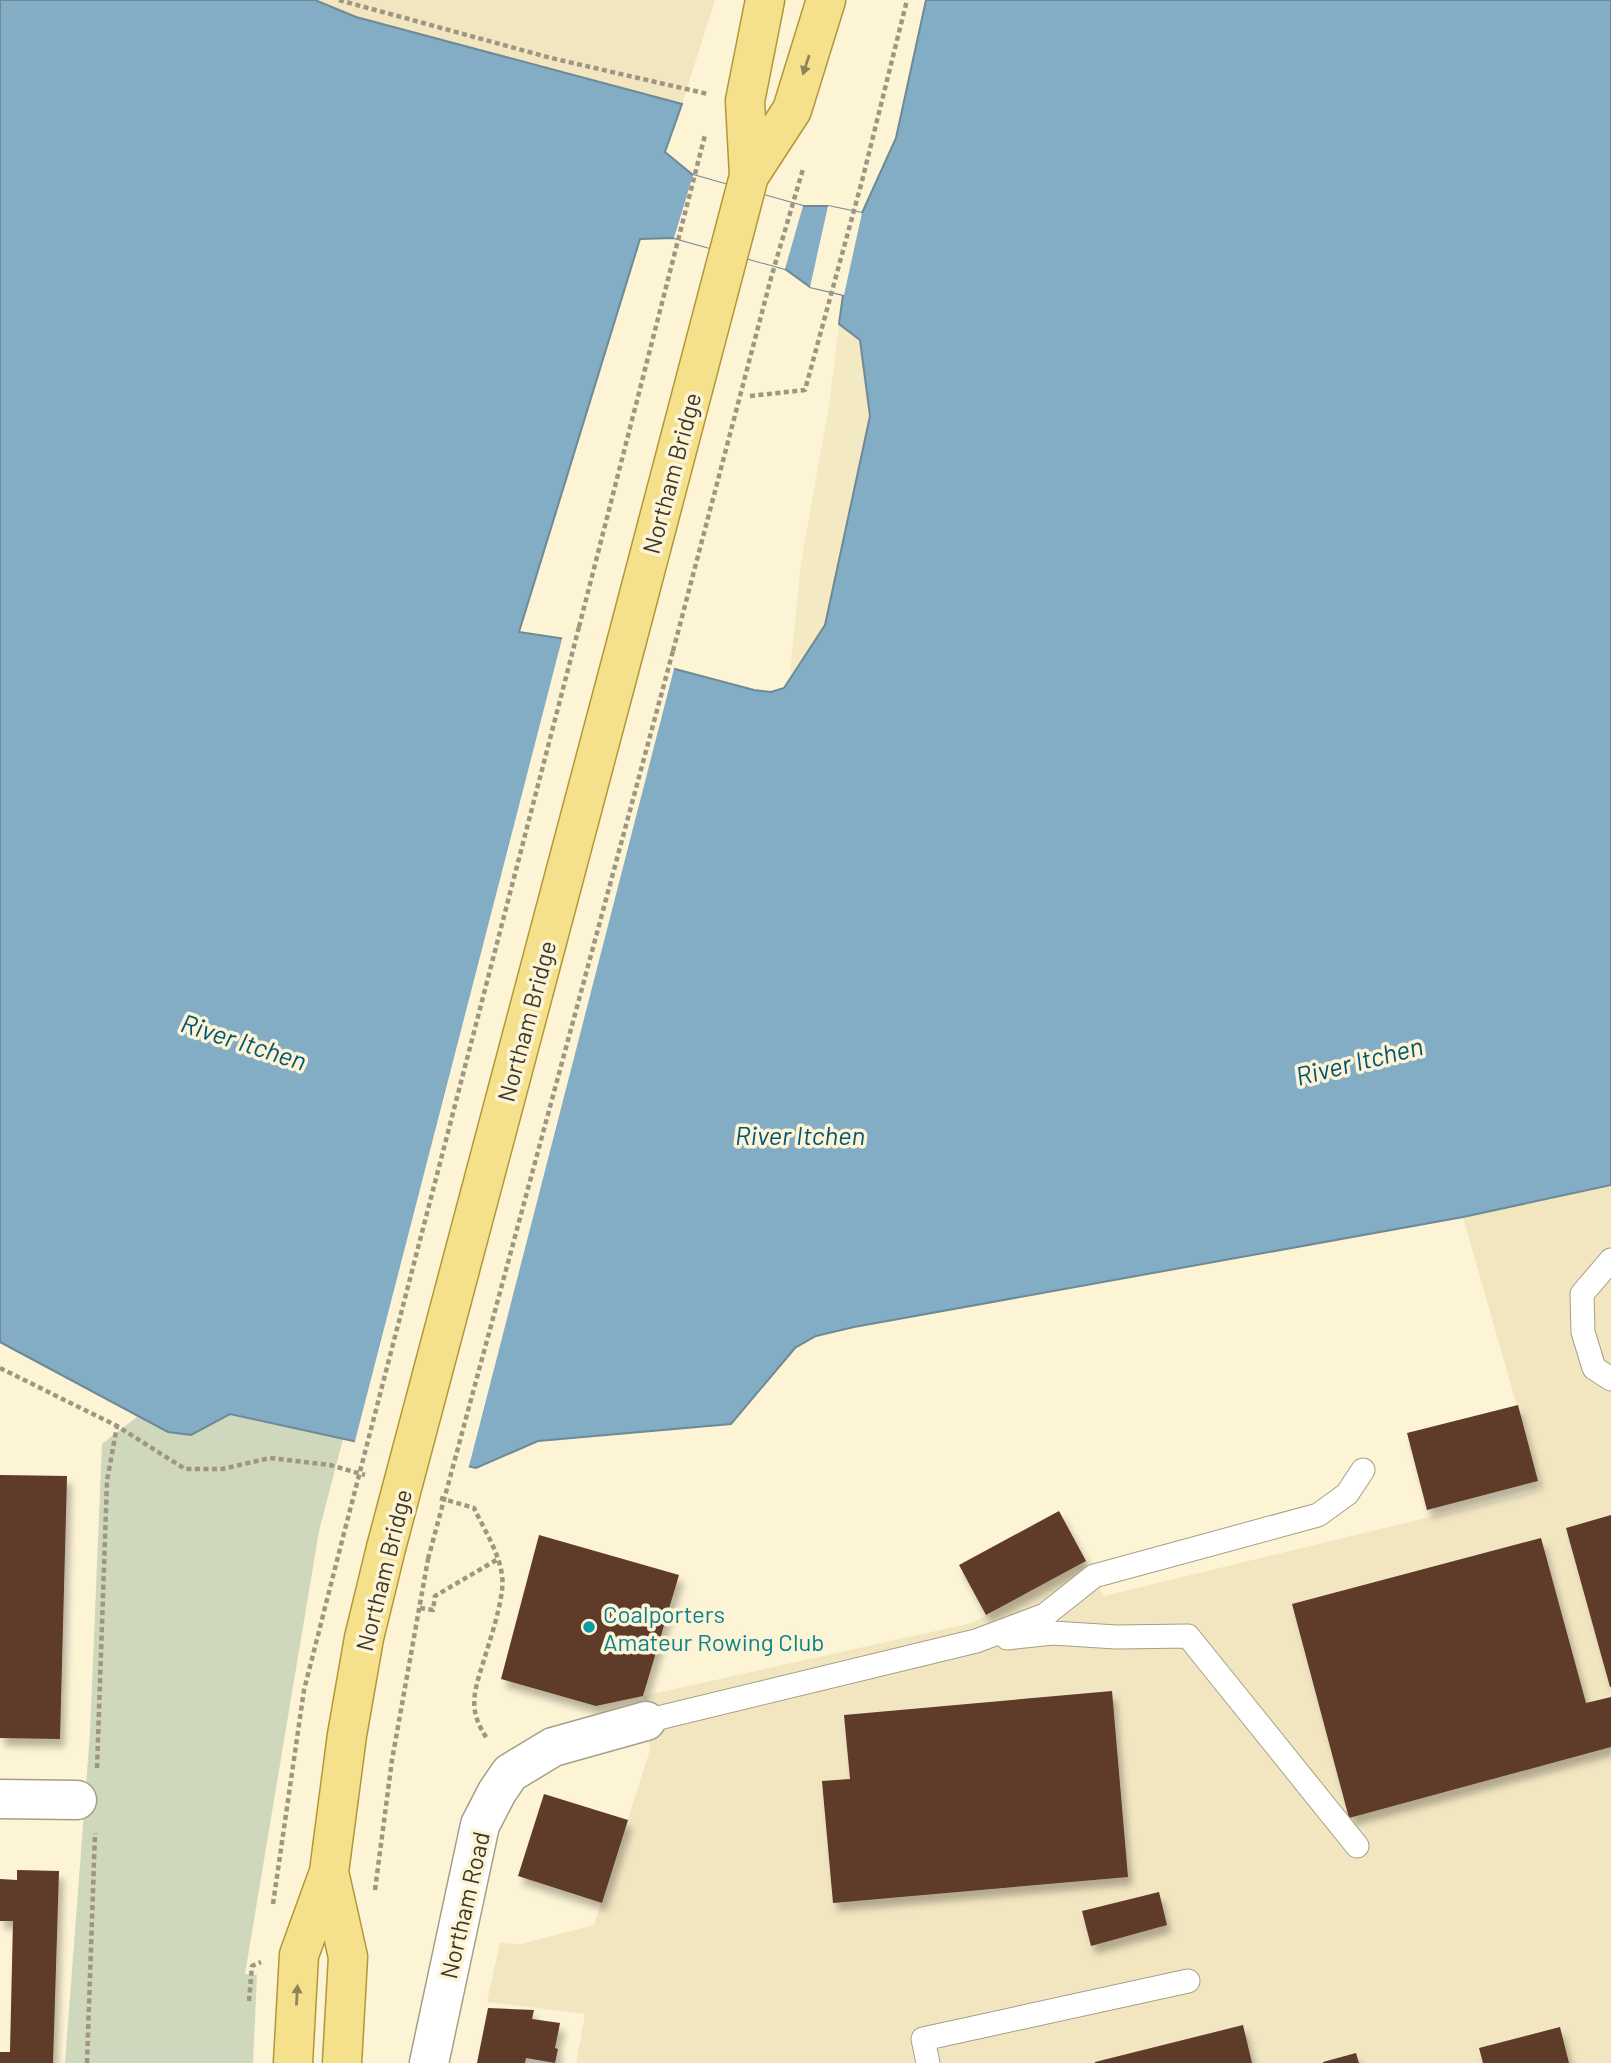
<svg xmlns="http://www.w3.org/2000/svg" width="1611" height="2063" font-family="Barlow,sans-serif">
	<style>
		.built { fill: #f2e6c1 }
		.green { fill: #cfd8bc }
		.sand { fill: #f3eac4 }
		.water { fill: #82adc4; stroke: #6d8a96; stroke-width: 2; fill-rule: evenodd }
		.pier { fill: #fdf3d5 }
		.building { fill: #5e3a2c; filter: url(#shadow) }
		.lines { fill: none; stroke-linecap: round; stroke-linejoin: round }
		.lane-casing { stroke: #a79f83; stroke-width: 25 }
		.street-casing { stroke: #a79f83; stroke-width: 41 }
		.primary-casing { stroke: #b09839; stroke-width: 41 }
		.path { stroke: #9d9680; stroke-width: 4.5; stroke-dasharray: 5 3.5; stroke-linecap: butt }
		.lane { stroke: #fff; stroke-width: 23 }
		.street { stroke: #fff; stroke-width: 38 }
		.primary { stroke: #f5e18c; stroke-width: 38 }
		.primary-bridge-casing { stroke: #b09839; stroke-width: 41; stroke-linecap: butt }
		.path-bridge { stroke: #9d9680; stroke-width: 4.5; stroke-dasharray: 5 3.5; stroke-linecap: butt }
		.primary-bridge { stroke: #f5e18c; stroke-width: 38 }
		.oneway { fill: #8f8457 }
		.culture-dot { fill: #0f9aa8; stroke: #fdf3d5; stroke-width: 2.5 }
		.labels { text-anchor: middle; dominant-baseline: central; stroke-width: 7; stroke-linejoin: round; paint-order: stroke }
		.street-label { font-size: 24px; fill: #3b372b; stroke: #fdf3d5 }
		.culture-label { font-size: 24px; fill: #0d838f; stroke: #fdf3d5; text-anchor: start }
		.water-label { font-size: 26px; font-style: italic; fill: #015575; stroke: #fdf3d5 }
	</style>
	<defs>
		<filter id="shadow"><feDropShadow dx="4.5" dy="8" stdDeviation="3.5" flood-color="#0004"/></filter>
	</defs>
	<rect width="100%" height="100%" fill="#fdf3d5"/>
	<path class="built" d="M 315,0 L 715,0 L 682,104 L 356,17 Z
		M 1611,1185 L 1611,2063 L 576,2063 L 585,2014 L 487,2002 L 500,1943 L 521,1944 L 594,1925 L 650,1750 L 643,1696 L 972,1623 L 1086,1561 L 1104,1596 L 1541,1490 L 1463,1217 Z"/>
	<path class="green" d="M 0,1168 L 854,1327 L 816,1336 L 795,1347 L 731,1424 L 538,1441 L 476,1468 L 343,1439 L 319,1531 L 245,1974 L 257,1975 L 253,2063 L 65,2063 L 90,1733 L 102,1444 L 138,1416 L 0,1342 Z"/>
	<path class="sand" d="M 839,324 L 860,340 L 870,416 L 825,625 L 790,676 L 801,563 L 830,399 Z"/>
	<path class="water" d="M 0,0 L 315,0 L 356,17 L 682,104 L 665,152 L 693,175 L 803,206 L 828,206 L 862,213 L 896,138 L 926,0 L 1611,0 L 1611,1185 L 1463,1217 L 854,1327 L 816,1336 L 795,1348 L 731,1424 L 538,1441 L 476,1468 L 230,1414 L 191,1435 L 168,1432 L 0,1342 ZM 674,238 L 785,269 L 810,287 L 843,295 L 839,324 L 860,340 L 870,416 L 825,625 L 784,688 L 771,692 L 754,690 L 675,669 L 619,647 L 519,632 L 640,239 Z"/>
	<path class="pier" d="M 693,175 L 803,206 L 785,269 L 674,238 Z
		M 828,206 L 862,213 L 844,295 L 810,287 Z
		M 563,635 L 620,644 L 675,665 L 468,1470 L 354,1445 Z"/>
	<path class="building" d="M 1518,1405 L 1538,1481 L 1427,1510 L 1407,1433 Z
		M 0,1475 L 67,1476 L 60,1739 L 0,1738 Z
		M 1059,1511 L 1086,1561 L 986,1615 L 959,1565 Z
		M 1611,1515 L 1611,1687 L 1610,1687 L 1566,1528 Z
		M 539,1535 L 679,1575 L 643,1696 L 596,1706 L 501,1679 Z
		M 1541,1538 L 1586,1703 L 1611,1697 L 1611,1747 L 1349,1818 L 1292,1604 Z
		M 1112,1691 L 1128,1877 L 833,1903 L 822,1781 L 850,1779 L 844,1715 Z
		M 544,1794 L 628,1820 L 602,1903 L 518,1876 Z
		M 17,1870 L 59,1871 L 53,2063 L 0,2063 L 0,2052 L 10,2052 L 13,1921 L 0,1921 L 0,1879 L 17,1880 Z
		M 1159,1892 L 1167,1925 L 1091,1946 L 1082,1911 Z
		M 488,2008 L 534,2010 L 532,2019 L 560,2023 L 555,2048 L 558,2049 L 555,2063 L 526,2058 L 525,2063 L 477,2063 Z
		M 1243,2025 L 1252,2063 L 1095,2063 L 1095,2062 Z
		M 1560,2027 L 1569,2063 L 1483,2063 L 1479,2048 Z
		M 1356,2053 L 1359,2063 L 1323,2063 L 1323,2062 Z"/>
	<g class="lines">
		<defs>
			<path id="lane" d="M 1611,1260 L 1582,1294 L 1583,1332 L 1594,1368 L 1611,1379
				M 1007,1638 L 1053,1633 L 1116,1637 L 1188,1636 L 1357,1846
				M 646,1721 L 976,1641 L 1045,1615 L 1094,1576 L 1318,1515 L 1347,1494 L 1363,1470
				M 928,2063 L 923,2039 L 1188,1981"/>
			<path id="street" d="M 0,1799 L 77,1800
				M 429,2063 L 480,1825 L 497,1792 L 510,1773 L 553,1747 L 646,1721"/>
			<path id="primary" d="M 749,176 L 745,101 L 765,0
				M 627,640 L 749,176 L 792,110 L 826,0
				M 329,1872 L 348,1957 L 342,2063
				M 293,2063 L 299,1955 L 329,1872 L 347,1735 L 364,1638 L 386,1548"/>
		</defs>
		<use href="#lane" class="lane-casing"/>
		<use href="#street" class="street-casing"/>
		<use href="#primary" class="primary-casing"/>
		<path class="path" d="M 339,0 L 551,58 L 708,94
			M 750,396 L 805,390 L 862,181 L 907,0
			M 579,627 L 705,135
			M 673,651 L 771,278 L 803,169
			M 0,1368 L 117,1426 L 185,1469 L 222,1469 L 270,1458 L 330,1465 L 365,1475
			M 440,1498 L 474,1508 C 485,1532 506,1562 502,1590 C 499,1614 490,1640 483,1663 C 473,1695 468,1711 488,1740
			M 420,1608 L 433,1610 L 435,1596 L 498,1559
			M 97,1768 L 107,1481 L 117,1426
			M 375,1890 L 392,1760 L 428,1559
			M 273,1904 L 304,1690 L 343,1537
			M 249,2001 L 252,1966 L 261,1962
			M 87,2063 L 95,1833"/>
		<use href="#lane" class="lane"/>
		<use href="#street" class="street"/>
		<use href="#primary" class="primary"/>
		<defs>
			<path id="primary-bridge" d="M 386,1548 L 627,640"/>
		</defs>
		<use href="#primary-bridge" class="primary-bridge-casing"/>
		<path class="path-bridge" d="M 343,1537 L 579,627
			M 428,1559 L 673,651"/>
		<use href="#primary-bridge" class="primary-bridge"/>
	</g>
	<defs><path id="oneway-solid" d="M-6-.8H1V-3.2L6.5 0L1 3.2V.8H-6Z" transform="scale(1.75)"/></defs>
	<g class="oneway">
		<use href="#oneway-solid" transform="translate(806 65) rotate(108)"/>
		<use href="#oneway-solid" transform="translate(297 1995) rotate(-87)"/>
	</g>
	<circle class="culture-dot" cx="589" cy="1627" r="7"/>
	<g class="labels">
		<g class="street-label">
			<text transform="translate(671 473) rotate(-75)">Northam Bridge</text>
			<text transform="translate(526 1021) rotate(-75)">Northam Bridge</text>
			<text transform="translate(383 1570) rotate(-76)">Northam Bridge</text>
			<text transform="translate(464 1905) rotate(-77)">Northam Road</text>
		</g>
		<g class="culture-label">
			<text x="603" y="1613">Coalporters<tspan x="603" dy="28">Amateur Rowing Club</tspan></text>
		</g>
		<g class="water-label">
			<text transform="translate(244 1041) rotate(18)">River Itchen</text>
			<text transform="translate(1359 1060) rotate(-14)">River Itchen</text>
			<text x="800" y="1134">River Itchen</text>
		</g>
	</g>
</svg>
